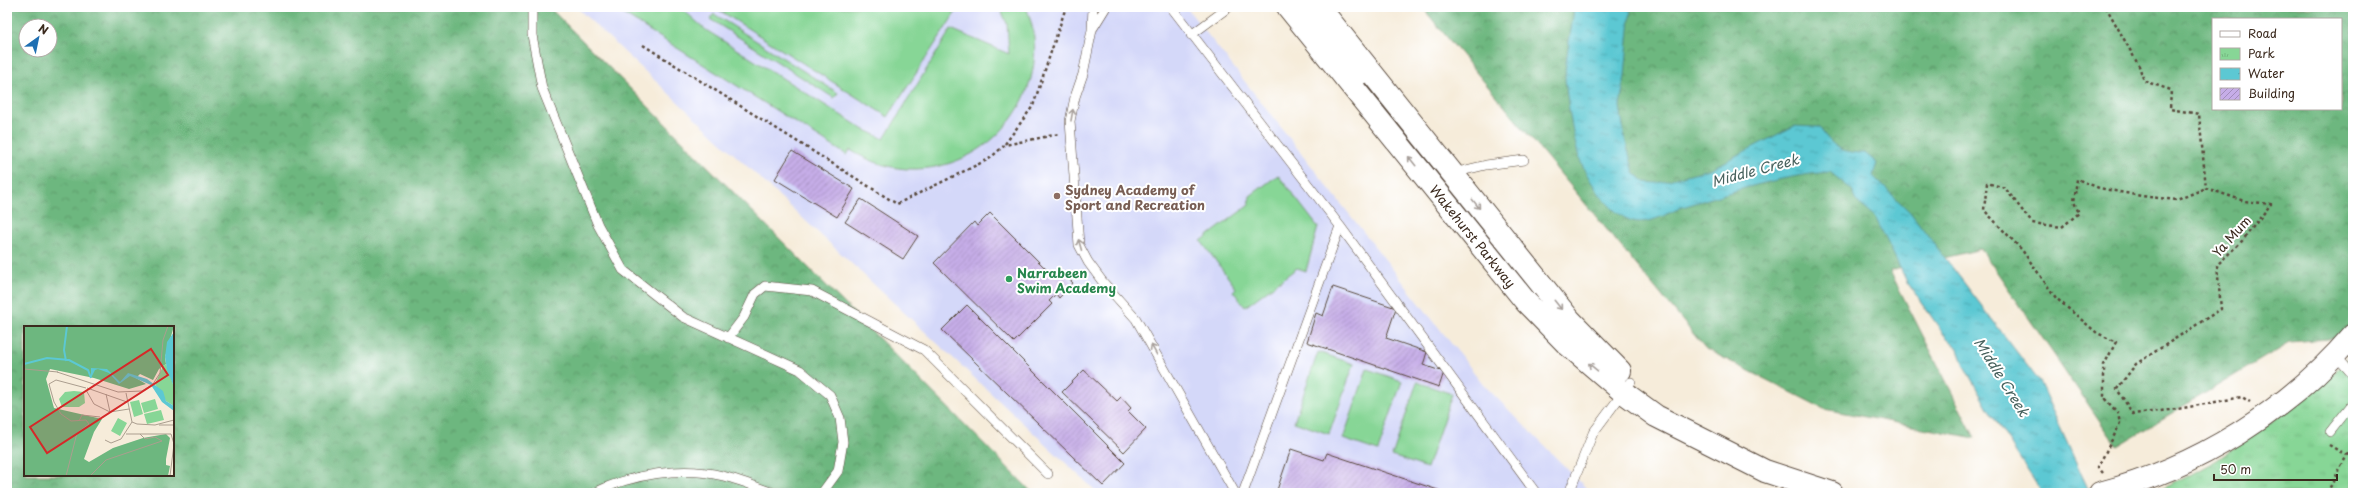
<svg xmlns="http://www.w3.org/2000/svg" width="2360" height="500" font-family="'Playpen Sans',sans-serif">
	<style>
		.built { fill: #d4d8f9 }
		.forest { fill: url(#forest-crowns); stroke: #54704e; fill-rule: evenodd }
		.park { fill: url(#park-tufts); stroke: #61805a }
		.garden { fill: #87d696; stroke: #61805a }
		.water { fill: url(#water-ripples); stroke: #4c7978 }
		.building { fill: url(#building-hatch) }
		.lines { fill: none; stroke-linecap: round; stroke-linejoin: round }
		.service-casing { stroke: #57473a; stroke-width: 10 }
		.minor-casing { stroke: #57473a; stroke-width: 20 }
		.primary-casing { stroke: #57473a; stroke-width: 24 }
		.path { stroke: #57473a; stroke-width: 2.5; stroke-dasharray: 3 3; stroke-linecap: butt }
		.service { stroke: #fff; stroke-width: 9 }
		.minor { stroke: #fff; stroke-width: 19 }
		.primary { stroke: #fff; stroke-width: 22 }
		.oneway { stroke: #a79f9a }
		.education-dot { fill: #8d6e63; stroke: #fff; stroke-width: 1.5 }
		.leisure-dot { fill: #2e9e5b; stroke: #fff; stroke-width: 1.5 }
		.labels { text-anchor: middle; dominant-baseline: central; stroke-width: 4; stroke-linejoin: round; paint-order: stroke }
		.education-label { font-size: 13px; font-weight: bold; fill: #785e54; stroke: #fff; text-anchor: start }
		.street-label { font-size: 13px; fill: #3b2a1e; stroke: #fff }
		.leisure-label { font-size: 13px; font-weight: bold; fill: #27864d; stroke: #fff; text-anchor: start }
		.water-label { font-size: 14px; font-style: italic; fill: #47615d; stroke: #fff }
		.inset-river { fill: none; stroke: #5cc8d3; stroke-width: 2 }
		.inset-road { fill: none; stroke: #ab9e8f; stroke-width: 1 }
		.view { fill: #d62828; fill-opacity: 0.15; stroke: #d62828; stroke-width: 2 }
		.inset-edge { fill: none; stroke: #3b2a1e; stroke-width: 2 }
	</style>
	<defs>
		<pattern id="forest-crowns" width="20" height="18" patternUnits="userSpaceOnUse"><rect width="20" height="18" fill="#6db77f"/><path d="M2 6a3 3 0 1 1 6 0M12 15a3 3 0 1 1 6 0" fill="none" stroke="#5b9567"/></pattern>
		<pattern id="park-tufts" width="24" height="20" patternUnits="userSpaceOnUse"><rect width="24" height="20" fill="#87d696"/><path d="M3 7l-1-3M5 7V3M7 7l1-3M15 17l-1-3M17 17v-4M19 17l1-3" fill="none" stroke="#75b881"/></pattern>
		<pattern id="water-ripples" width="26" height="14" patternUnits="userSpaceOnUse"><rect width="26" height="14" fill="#5cc8d3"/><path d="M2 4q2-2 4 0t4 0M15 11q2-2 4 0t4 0" fill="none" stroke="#4da3ab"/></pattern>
		<pattern id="building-hatch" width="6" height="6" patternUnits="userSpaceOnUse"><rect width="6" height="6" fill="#c6ade8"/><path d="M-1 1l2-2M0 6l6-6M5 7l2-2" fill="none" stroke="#a28dbb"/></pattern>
	</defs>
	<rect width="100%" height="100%" fill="#fff"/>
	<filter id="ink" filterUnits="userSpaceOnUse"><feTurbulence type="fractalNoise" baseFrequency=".025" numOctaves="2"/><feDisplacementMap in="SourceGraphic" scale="8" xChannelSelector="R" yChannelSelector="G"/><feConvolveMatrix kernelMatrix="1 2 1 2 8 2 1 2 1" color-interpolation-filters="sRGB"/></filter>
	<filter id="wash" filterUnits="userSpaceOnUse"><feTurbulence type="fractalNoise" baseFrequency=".012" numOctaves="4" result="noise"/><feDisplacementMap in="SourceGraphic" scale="16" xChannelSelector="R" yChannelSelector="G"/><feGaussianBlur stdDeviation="0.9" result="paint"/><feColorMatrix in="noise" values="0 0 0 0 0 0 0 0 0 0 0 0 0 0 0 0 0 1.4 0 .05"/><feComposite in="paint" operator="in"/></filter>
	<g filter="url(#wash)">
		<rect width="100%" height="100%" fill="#f6ecda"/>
		<path class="built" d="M 576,7 L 1186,7 L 1484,385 L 1591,493 L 1098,493 Z"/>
		<path class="forest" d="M 7,7 L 549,7 L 1033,493 L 7,493 ZM 26,26 L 50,26 L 50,50 L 26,50 ZM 25,327 L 173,327 L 173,475 L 25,475 Z
			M 1422,7 L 2353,7 L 2353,337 L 2290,342 L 2117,446 L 1981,249 L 1890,271 L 1975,438 L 1824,409 L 1706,349 ZM 2213,19 L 2341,19 L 2341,109 L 2213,109 Z"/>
		<path class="park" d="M 2353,354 L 2353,493 L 2151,493 L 2181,480 L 2217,460 L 2315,391 Z"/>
		<path class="garden" d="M 612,7 L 680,7 L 706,30 L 863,129 L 884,139 L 951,29 L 1009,54 L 1007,24 L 1000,7 L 1026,7 C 1058,84 997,167 916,169 C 892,170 871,162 850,150 L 847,155 Z
			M 714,7 L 959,7 L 888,117 Z
			M 714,14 L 838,93 L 834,98 L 710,19 Z
			M 1278,175 L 1318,227 L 1306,271 L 1297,268 L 1245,307 L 1233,291 L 1236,288 L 1201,241 L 1249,205 L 1250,196 Z
			M 1318,352 L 1354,364 L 1329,434 L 1294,422 Z
			M 1367,369 L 1402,381 L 1378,451 L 1343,439 Z
			M 1417,382 L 1452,394 L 1427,468 L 1392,456 Z"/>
		<path class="water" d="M 1574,7 L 1631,7 L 1625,76 L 1620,106 L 1625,139 L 1634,172 L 1645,182 L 1657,183 L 1712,168 L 1794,126 L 1819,127 C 1833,147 1841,153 1865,153 L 1877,163 L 1873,176 L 1910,212 L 2039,381 L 2090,493 L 2042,493 L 1988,409 L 1964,366 L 1957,347 L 1945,336 L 1907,282 L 1875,217 L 1857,202 L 1852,190 L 1830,172 C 1779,176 1734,191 1686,206 C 1671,211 1656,222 1640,222 C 1615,223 1586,179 1579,157 C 1574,143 1566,94 1565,79 C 1565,56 1572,30 1574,7 Z"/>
		<g id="blocks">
			<path class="building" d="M 792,151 L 854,189 L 837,217 L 775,179 Z
				M 861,199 L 918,236 L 903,259 L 845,222 Z
				M 990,213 L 1052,275 L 1058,269 L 1073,283 L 1059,298 L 1056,294 L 1049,301 L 1052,304 L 1014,342 L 934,263 L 974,222 L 977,226 Z
				M 1333,287 L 1396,308 L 1386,338 L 1427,352 L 1423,365 L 1444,372 L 1439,387 L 1307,342 L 1316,313 L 1323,316 Z
				M 967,305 L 1125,463 L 1103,486 L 942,330 Z
				M 1084,370 L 1117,401 L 1121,397 L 1131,408 L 1128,411 L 1146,429 L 1124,452 L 1062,392 Z
				M 1291,449 L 1324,460 L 1327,453 L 1444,492 L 1276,493 Z"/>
		</g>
	</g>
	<g filter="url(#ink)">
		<use href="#blocks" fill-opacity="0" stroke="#57473a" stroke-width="1"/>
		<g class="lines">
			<defs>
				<path id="service" d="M 532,7 L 532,35 L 542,88 L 598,225 L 623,270 L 683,317 L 800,370 L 830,395 L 840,418 L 843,442 L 838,471 L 822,493
					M 1093,7 L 1092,30 L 1083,74 L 1075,97 L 1070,121 L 1079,245 L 1088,262 L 1102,281 L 1136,319 L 1235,493
					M 1171,7 L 1340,226 L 1536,493
					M 1093,28 L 1106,7
					M 1191,35 L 1229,7
					M 1453,173 L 1486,165 L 1524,160
					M 728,338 L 744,317 L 755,294 L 765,286 L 812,291 L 924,350 L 1048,474
					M 2336,356 L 2353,375
					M 2330,432 L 2353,403
					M 594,493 C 631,474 682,466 723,476 C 740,480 757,487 773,493
					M 1243,493 L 1340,226
					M 1569,493 L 1593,433 L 1631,382"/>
				<path id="minor" d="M 1303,7 L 1360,75"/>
				<path id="primary" d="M 1288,7 L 1526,302 L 1568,345 L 1623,392 L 1656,416 L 1765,471 L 1832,493
					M 1319,7 L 1570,320 L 1620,371
					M 2100,493 C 2197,468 2288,411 2353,335"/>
			</defs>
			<use href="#service" class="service-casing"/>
			<use href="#minor" class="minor-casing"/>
			<use href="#primary" class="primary-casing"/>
			<path class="path" d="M 2106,7 L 2139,66 L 2144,81 L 2171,90 L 2170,109 L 2199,114 L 2206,188 L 2244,201 L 2271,204 L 2242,241 L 2217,265 L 2221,309 L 2136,364 L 2117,389 L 2133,414 L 2178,409 L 2242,397 L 2250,402
				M 643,45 L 897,204 L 989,159 L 1005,145 L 1059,134
				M 1005,144 L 1033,106 L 1066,7
				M 2329,445 L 2346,455
				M 2103,473 L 2098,467 L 2120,424 L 2118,413 L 2104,398 L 2104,365 L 2116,342 L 2097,333 L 2056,298 L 2022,250 L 1984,210 L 1987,183 L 2005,188 L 2032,223 L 2062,227 L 2079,213 L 2074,202 L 2077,179 L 2099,188 L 2141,196 L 2177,200 L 2206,188
				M 2327,493 L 2353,444"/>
			<use href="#service" class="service"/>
			<use href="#minor" class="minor"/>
			<use href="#primary" class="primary"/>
		</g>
		<defs><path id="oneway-shaft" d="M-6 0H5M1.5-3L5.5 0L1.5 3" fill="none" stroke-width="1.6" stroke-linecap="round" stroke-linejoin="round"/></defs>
		<g class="oneway">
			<use href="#oneway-shaft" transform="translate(1072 115) rotate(-80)"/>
			<use href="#oneway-shaft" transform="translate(1412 161) rotate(-129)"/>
			<use href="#oneway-shaft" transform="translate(1476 204) rotate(51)"/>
			<use href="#oneway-shaft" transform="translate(1080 245) rotate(-106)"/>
			<use href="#oneway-shaft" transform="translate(1558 305) rotate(51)"/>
			<use href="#oneway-shaft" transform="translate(1154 350) rotate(-120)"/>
			<use href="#oneway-shaft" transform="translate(1593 367) rotate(-140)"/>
		</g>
	</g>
	<circle class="education-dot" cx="1057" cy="196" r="4"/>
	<circle class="leisure-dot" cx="1009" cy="279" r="4"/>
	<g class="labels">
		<g class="education-label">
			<text x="1065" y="189">Sydney Academy of<tspan x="1065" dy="15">Sport and Recreation</tspan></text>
		</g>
		<g class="street-label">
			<text transform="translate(1473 236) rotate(51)">Wakehurst Parkway</text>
			<text transform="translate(2231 236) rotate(-48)">Ya Mum</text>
		</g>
		<g class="leisure-label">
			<text x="1017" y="272">Narrabeen<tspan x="1017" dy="15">Swim Academy</tspan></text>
		</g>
		<g class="water-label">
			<text transform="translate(1755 170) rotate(-15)">Middle Creek</text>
			<text transform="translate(2002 377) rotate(58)">Middle Creek</text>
		</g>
	</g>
	<g transform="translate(24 326)">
		<rect width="150" height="150" fill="#f6ecda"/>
		<path d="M 0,0 L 150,0 L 141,31 L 142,38 L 135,43 L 129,54 L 116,48 L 112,52 L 122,58 L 105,63 L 70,52 L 26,43 L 22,53 L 30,82 L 78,93 L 70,106 L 60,133 L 65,136 L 89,122 L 119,112 L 142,108 L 146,112 L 142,133 L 142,139 L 146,140 L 144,150 L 0,150 Z" fill="#6db77f"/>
		<path d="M 142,38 L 150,61 L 150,80 L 142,75 L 131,58 L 139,40 Z" fill="#87d696"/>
		<path d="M 41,66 L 50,65 L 60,66 L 61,77 L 55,81 L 38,81 L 35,73 ZM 131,73 L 134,83 L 120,87 L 117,77 ZM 115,74 L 119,88 L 110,91 L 106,76 ZM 137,84 L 140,94 L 123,98 L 120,88 ZM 94,92 L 103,97 L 96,110 L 87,105 Z" fill="#87d696"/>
		<path d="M 150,6 L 150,61 L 143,44 L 141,31 L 143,16 ZM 67,42 L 83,43 L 96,56 L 104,47 L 123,53 L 139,65 L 142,75 L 150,80 L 150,85 L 138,76 L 127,59 L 106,50 L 95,58 L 85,47 L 74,43 L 71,44 L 67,52 Z" fill="#5cc8d3"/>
		<path class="inset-river" d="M 42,35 L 40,24 L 43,0M 0,38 L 23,32 L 45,34 L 64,44 L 67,52"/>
		<path class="inset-road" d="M 0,43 L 34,46M 33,46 L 94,66 L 118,65 L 129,58 L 136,47 L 139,14 L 144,0M 63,62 L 103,76M 62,64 L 70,78 L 86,86 L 105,83M 102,67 L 108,96 L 113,98 L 131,99 L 150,94M 82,68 L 86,86M 55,95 L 58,89 L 76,91M 135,99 L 150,99M 102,108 L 147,108 L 150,118 L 146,150M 81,114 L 87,117 L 97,113 L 108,96M 42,150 L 53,107 L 65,98 L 62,94 L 47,95 L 37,88 L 30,76 L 25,58 L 32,54 L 62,62M 66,150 L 82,134 L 138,115 L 131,111 L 121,113 L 116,108"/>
		<path class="view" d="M 127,23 L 144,49 L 23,127 L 6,101 Z"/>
		<rect width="150" height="150" class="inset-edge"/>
	</g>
	<rect width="2360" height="500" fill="none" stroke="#fff" stroke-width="24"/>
	<rect x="2212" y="18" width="130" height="92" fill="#ffffff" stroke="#b1aaa5"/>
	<rect x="2220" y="31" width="20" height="6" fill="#ffffff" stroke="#b1aaa5"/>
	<text x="2248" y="38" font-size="12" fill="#3b2a1e">Road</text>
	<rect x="2220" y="48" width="20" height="12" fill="url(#park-tufts)" stroke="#b1aaa5"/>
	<text x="2248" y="58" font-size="12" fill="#3b2a1e">Park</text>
	<rect x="2220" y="68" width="20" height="12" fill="url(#water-ripples)" stroke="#b1aaa5"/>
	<text x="2248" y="78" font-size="12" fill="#3b2a1e">Water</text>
	<rect x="2220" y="88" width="20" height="12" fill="url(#building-hatch)" stroke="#b1aaa5"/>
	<text x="2248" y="98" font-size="12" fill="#3b2a1e">Building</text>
	<g transform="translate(38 38) rotate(33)"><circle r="19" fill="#ffffff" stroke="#b1aaa5"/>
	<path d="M0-3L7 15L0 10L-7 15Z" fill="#1f6fb2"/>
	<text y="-6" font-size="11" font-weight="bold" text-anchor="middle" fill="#3b2a1e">N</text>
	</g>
	<path d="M2214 474v6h123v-6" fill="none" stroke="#3b2a1e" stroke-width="2"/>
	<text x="2220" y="474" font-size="12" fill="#3b2a1e" stroke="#ffffff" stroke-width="3" paint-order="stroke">50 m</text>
</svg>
